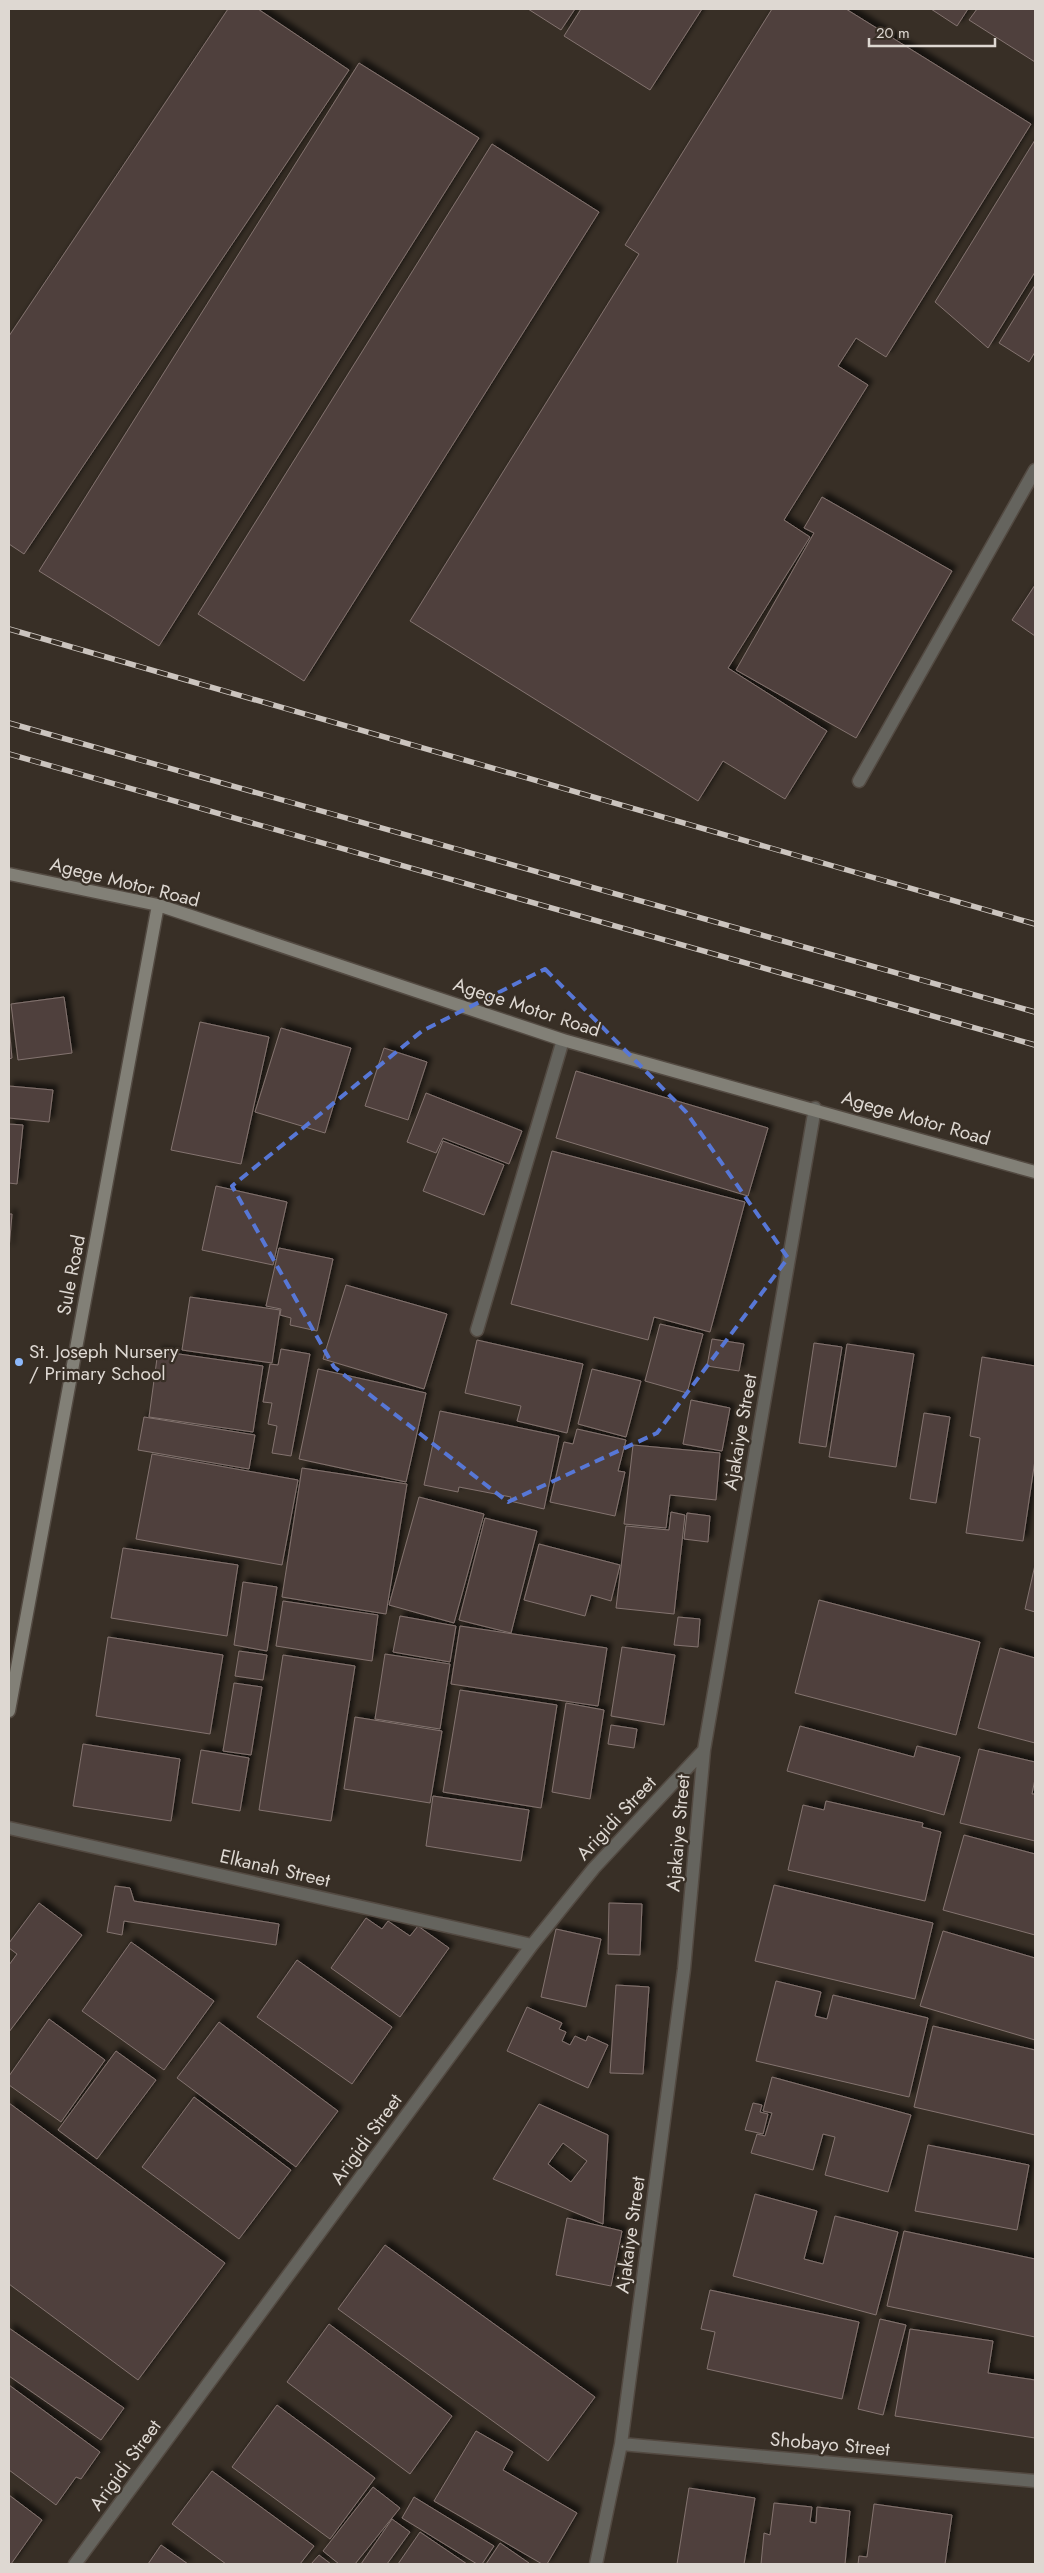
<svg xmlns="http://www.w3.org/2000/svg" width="1044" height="2573" font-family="Jost,sans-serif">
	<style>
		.building { fill: #50413e; stroke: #83736f; fill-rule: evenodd; filter: url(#shadow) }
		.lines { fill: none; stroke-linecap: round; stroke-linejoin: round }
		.lane-casing { stroke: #534a42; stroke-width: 15 }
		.street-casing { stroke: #534a42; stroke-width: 15 }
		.secondary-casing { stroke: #534a42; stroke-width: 15 }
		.lane { stroke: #65645e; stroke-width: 12 }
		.street { stroke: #65645e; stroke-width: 12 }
		.secondary { stroke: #828077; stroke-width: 12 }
		.rail-casing { stroke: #cbc4be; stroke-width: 5.5 }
		.rail { stroke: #382f26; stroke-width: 4; stroke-dasharray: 11; stroke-linecap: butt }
		.marked { fill: none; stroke: #5777d6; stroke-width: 4; stroke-dasharray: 10 6; stroke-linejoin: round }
		.poi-dot { fill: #8db9fc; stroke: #382f26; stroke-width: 2 }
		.labels { text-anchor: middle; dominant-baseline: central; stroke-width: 4.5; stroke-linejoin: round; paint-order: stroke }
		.street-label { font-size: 19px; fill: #ded8d2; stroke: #382f26 }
		.poi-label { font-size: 19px; fill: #ded8d2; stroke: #382f26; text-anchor: start }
	</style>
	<defs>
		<filter id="shadow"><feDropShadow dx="4.5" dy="-4.5" stdDeviation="2.5" flood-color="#0009"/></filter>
	</defs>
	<rect width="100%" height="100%" fill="#382f26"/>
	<path class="building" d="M 228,9 L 258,9 L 349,70 L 24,554 L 9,544 L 9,336 Z
		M 528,9 L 575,9 L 561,30 Z
		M 581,9 L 702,9 L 650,90 L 564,36 Z
		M 772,9 L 846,9 L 1031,124 L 886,357 L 856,338 L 838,366 L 868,385 L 784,520 L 810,537 L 728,668 L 827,731 L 785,799 L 723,761 L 698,801 L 410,621 L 639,254 L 625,245 Z
		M 931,9 L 968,9 L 957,26 Z
		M 977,9 L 1035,9 L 1035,62 L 969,20 Z
		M 359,63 L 479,138 L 159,646 L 39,571 Z
		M 1035,140 L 1035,272 L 988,348 L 935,302 Z
		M 492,144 L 599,212 L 304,681 L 198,614 Z
		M 1035,285 L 1035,352 L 1029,362 L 999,343 Z
		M 822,497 L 952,571 L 856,738 L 736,670 L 814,533 L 804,528 Z
		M 1035,585 L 1035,636 L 1012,620 Z
		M 64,997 L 72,1053 L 18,1060 L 11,1004 Z
		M 200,1022 L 269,1037 L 241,1164 L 171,1150 Z
		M 9,1026 L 12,1058 L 9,1059 Z
		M 281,1028 L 351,1048 L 325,1133 L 255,1112 Z
		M 384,1048 L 427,1062 L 408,1120 L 365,1106 Z
		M 576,1071 L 768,1128 L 748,1196 L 556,1138 Z
		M 9,1086 L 53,1090 L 49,1122 L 9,1118 Z
		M 426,1093 L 522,1131 L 509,1164 L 443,1138 L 436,1153 L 407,1142 Z
		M 9,1124 L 23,1125 L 17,1184 L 9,1183 Z
		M 443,1141 L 504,1165 L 484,1215 L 423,1191 Z
		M 552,1151 L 745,1202 L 710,1332 L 654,1317 L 648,1340 L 511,1304 Z
		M 216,1186 L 287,1202 L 273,1265 L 202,1250 Z
		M 9,1214 L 12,1214 L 9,1249 Z
		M 279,1248 L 333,1259 L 317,1331 L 290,1325 L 291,1318 L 280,1315 L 281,1309 L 266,1306 Z
		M 346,1285 L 447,1314 L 424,1389 L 323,1359 Z
		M 190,1297 L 280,1310 L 272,1363 L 182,1350 Z
		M 660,1324 L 703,1334 L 687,1393 L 645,1381 Z
		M 712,1339 L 744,1344 L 739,1371 L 707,1366 Z
		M 477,1340 L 583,1364 L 567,1433 L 517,1421 L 521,1406 L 465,1393 Z
		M 814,1343 L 842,1347 L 826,1447 L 799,1443 Z
		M 847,1344 L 914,1354 L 896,1467 L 829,1457 Z
		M 281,1349 L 310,1354 L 291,1456 L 272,1453 L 277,1426 L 268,1424 L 272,1403 L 263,1402 L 270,1364 L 278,1365 Z
		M 158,1351 L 263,1366 L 253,1432 L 149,1417 Z
		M 982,1357 L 1035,1366 L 1035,1460 L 1023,1541 L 966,1533 L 980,1438 L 970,1436 Z
		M 318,1369 L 426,1393 L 406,1482 L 299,1459 Z
		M 592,1369 L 641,1381 L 626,1437 L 578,1424 Z
		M 691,1400 L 730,1408 L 722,1451 L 683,1444 Z
		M 440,1411 L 559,1436 L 544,1509 L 510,1501 L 511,1497 L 459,1487 L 458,1492 L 424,1485 Z
		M 924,1413 L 950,1417 L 936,1503 L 910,1499 Z
		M 144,1417 L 255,1435 L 249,1469 L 138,1450 Z
		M 577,1429 L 626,1440 L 618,1471 L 625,1472 L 615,1516 L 550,1502 L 564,1442 L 573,1444 Z
		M 633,1445 L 720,1453 L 716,1500 L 670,1495 L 666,1528 L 624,1524 Z
		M 152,1454 L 298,1480 L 282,1565 L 136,1539 Z
		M 302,1468 L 407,1484 L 386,1614 L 282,1597 Z
		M 419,1497 L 484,1514 L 454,1623 L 389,1605 Z
		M 671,1512 L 685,1515 L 674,1614 L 616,1608 L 626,1526 L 669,1530 Z
		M 687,1513 L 710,1516 L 708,1542 L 684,1539 Z
		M 485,1518 L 537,1531 L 511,1633 L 459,1620 Z
		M 539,1544 L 620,1565 L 611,1601 L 591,1595 L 585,1616 L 524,1600 Z
		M 123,1548 L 238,1565 L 227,1636 L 111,1618 Z
		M 1035,1565 L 1035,1612 L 1025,1609 Z
		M 243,1582 L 277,1587 L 267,1651 L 234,1645 Z
		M 819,1600 L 980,1642 L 956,1735 L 795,1693 Z
		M 283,1601 L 378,1615 L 372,1661 L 276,1646 Z
		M 400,1616 L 456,1626 L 450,1662 L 393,1652 Z
		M 678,1617 L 700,1619 L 698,1647 L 674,1645 Z
		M 460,1626 L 607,1648 L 598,1706 L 451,1684 Z
		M 108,1637 L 223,1655 L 210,1734 L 96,1716 Z
		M 622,1647 L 675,1655 L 664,1725 L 611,1716 Z
		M 1000,1648 L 1035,1658 L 1035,1743 L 978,1728 Z
		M 239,1651 L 267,1655 L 263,1680 L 235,1676 Z
		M 385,1654 L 450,1664 L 440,1729 L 375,1719 Z
		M 283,1655 L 355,1666 L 331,1821 L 259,1810 Z
		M 234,1683 L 262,1687 L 251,1755 L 223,1751 Z
		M 460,1690 L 557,1705 L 541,1808 L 443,1792 Z
		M 566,1703 L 604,1710 L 590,1799 L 552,1792 Z
		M 355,1717 L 442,1731 L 430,1803 L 344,1789 Z
		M 611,1725 L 637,1729 L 634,1748 L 608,1744 Z
		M 800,1726 L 914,1757 L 917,1746 L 960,1757 L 944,1815 L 787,1771 Z
		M 83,1744 L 180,1759 L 171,1821 L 73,1806 Z
		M 979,1749 L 1035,1762 L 1035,1779 L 1032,1794 L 1035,1794 L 1035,1841 L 960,1823 Z
		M 201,1750 L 249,1758 L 240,1811 L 192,1803 Z
		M 433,1796 L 529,1810 L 521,1861 L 426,1846 Z
		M 826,1801 L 923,1823 L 922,1827 L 941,1832 L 925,1901 L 788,1870 L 803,1805 L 824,1810 Z
		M 964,1835 L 1035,1854 L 1035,1935 L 943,1910 Z
		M 774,1885 L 933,1923 L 915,1999 L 755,1961 Z
		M 115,1886 L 130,1888 L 134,1901 L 279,1924 L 276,1945 L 124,1921 L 122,1935 L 107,1932 Z
		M 39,1903 L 82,1935 L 9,2032 L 9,1965 L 17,1954 L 9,1948 L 9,1943 Z
		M 609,1903 L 642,1904 L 640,1955 L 608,1954 Z
		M 366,1918 L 382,1929 L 388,1921 L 410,1936 L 418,1926 L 449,1948 L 400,2017 L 331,1968 Z
		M 556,1929 L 601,1939 L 586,2007 L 541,1997 Z
		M 943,1931 L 1035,1958 L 1035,2040 L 920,2006 Z
		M 131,1942 L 214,2001 L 164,2070 L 82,2011 Z
		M 297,1960 L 392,2027 L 352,2084 L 257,2017 Z
		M 776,1981 L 821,1992 L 815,2016 L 827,2019 L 833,1995 L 928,2018 L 909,2097 L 756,2061 Z
		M 616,1985 L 649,1987 L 643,2074 L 610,2073 Z
		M 527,2007 L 562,2023 L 559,2029 L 566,2032 L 562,2041 L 570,2045 L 575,2036 L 586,2041 L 588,2036 L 608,2045 L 588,2088 L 507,2051 Z
		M 49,2019 L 105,2060 L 61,2122 L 9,2085 L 9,2076 Z
		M 219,2022 L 338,2111 L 296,2167 L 177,2078 Z
		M 933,2026 L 1035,2050 L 1035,2135 L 914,2107 Z
		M 116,2051 L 156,2080 L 97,2159 L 58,2130 Z
		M 772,2077 L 911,2115 L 888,2192 L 825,2175 L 835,2137 L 823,2134 L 813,2170 L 751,2153 L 757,2134 L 765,2136 L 772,2113 L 763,2111 Z
		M 194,2097 L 291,2170 L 239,2239 L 142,2167 Z
		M 9,2103 L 225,2263 L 138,2380 L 9,2284 Z
		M 753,2103 L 762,2105 L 760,2112 L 768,2114 L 763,2134 L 745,2130 Z
		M 539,2104 L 608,2135 L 603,2224 L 493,2179 ZM 563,2143 L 587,2161 L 571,2182 L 548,2164 Z
		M 928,2145 L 1029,2165 L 1017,2230 L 915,2211 Z
		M 755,2194 L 817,2211 L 804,2259 L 823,2264 L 835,2216 L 898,2232 L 876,2315 L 733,2276 Z
		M 567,2218 L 622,2231 L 611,2286 L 556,2275 Z
		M 904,2231 L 1035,2259 L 1035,2337 L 887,2306 Z
		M 385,2245 L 595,2397 L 548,2461 L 338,2309 Z
		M 710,2290 L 859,2322 L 842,2399 L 707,2369 L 715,2332 L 701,2329 Z
		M 880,2319 L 906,2325 L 883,2415 L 858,2409 Z
		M 329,2324 L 452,2416 L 410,2474 L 287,2382 Z
		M 9,2328 L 124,2408 L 101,2440 L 9,2376 Z
		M 910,2329 L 993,2341 L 988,2373 L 1035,2380 L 1035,2438 L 895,2416 Z
		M 9,2385 L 100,2452 L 81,2479 L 76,2477 L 56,2505 L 9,2470 Z
		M 277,2405 L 375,2478 L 330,2539 L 232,2467 Z
		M 476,2431 L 513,2452 L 503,2470 L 577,2513 L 547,2564 L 542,2564 L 434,2501 Z
		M 212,2471 L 314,2546 L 300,2564 L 226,2564 L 172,2524 Z
		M 373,2487 L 400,2508 L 355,2564 L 339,2564 L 323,2551 Z
		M 689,2488 L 755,2498 L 744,2564 L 677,2564 Z
		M 9,2495 L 42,2520 L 11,2564 L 9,2564 Z
		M 414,2497 L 494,2546 L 482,2564 L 477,2564 L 402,2518 Z
		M 774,2503 L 812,2507 L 810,2522 L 816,2523 L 817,2507 L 850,2511 L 845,2564 L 761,2564 L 764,2533 L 770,2535 Z
		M 874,2504 L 952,2515 L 945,2564 L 858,2564 L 859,2556 L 867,2557 Z
		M 392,2519 L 410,2532 L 387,2564 L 361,2564 Z
		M 420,2532 L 467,2564 L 398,2564 Z
		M 500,2543 L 529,2563 L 528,2564 L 486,2564 Z
		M 161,2545 L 188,2564 L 148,2564 Z
		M 319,2555 L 331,2564 L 311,2564 Z"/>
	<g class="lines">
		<defs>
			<path id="lane" d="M 859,781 L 1035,470"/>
			<path id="street" d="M 477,1330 L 563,1040
				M 9,1828 L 532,1945
				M 621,2444 L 1035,2481
				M 75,2564 L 532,1945 L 594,1868 L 704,1750
				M 596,2564 L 621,2444 L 684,1969 L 704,1750 L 815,1108"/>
			<path id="secondary" d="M 9,874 L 158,905 L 563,1040 L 1035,1172
				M 9,1711 L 158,905"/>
		</defs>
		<use href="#lane" class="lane-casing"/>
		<use href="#street" class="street-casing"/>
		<use href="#secondary" class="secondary-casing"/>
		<use href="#lane" class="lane"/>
		<use href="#street" class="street"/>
		<use href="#secondary" class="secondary"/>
		<defs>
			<path id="rail" d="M 9,629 L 1035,924
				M 9,723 L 1035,1012
				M 9,754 L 1035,1045"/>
		</defs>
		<use href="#rail" class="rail-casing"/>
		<use href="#rail" class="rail"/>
	</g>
	<path class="marked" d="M 545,969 L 686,1112 L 788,1258 L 657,1433 L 508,1502 L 334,1367 L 232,1186 L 422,1031 Z"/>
	<circle class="poi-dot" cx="19" cy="1362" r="5"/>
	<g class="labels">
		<g class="street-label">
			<text transform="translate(125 882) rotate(14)">Agege Motor Road</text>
			<text transform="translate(527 1007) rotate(18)">Agege Motor Road</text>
			<text transform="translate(916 1118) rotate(16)">Agege Motor Road</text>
			<text transform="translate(71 1275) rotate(-79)">Sule Road</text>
			<text transform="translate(740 1432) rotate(-80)">Ajakaiye Street</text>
			<text transform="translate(616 1818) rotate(-47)">Arigidi Street</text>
			<text transform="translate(678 1833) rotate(-85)">Ajakaiye Street</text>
			<text transform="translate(275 1868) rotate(13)">Elkanah Street</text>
			<text transform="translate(366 2139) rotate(-54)">Arigidi Street</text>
			<text transform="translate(630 2235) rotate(-82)">Ajakaiye Street</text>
			<text transform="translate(830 2444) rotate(5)">Shobayo Street</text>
			<text transform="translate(125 2465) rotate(-54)">Arigidi Street</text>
		</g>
		<g class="poi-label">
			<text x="29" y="1351">St. Joseph Nursery<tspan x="29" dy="22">/ Primary School</tspan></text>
		</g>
	</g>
	<rect width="1044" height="2573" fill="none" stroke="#ded8d2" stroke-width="20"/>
	<path d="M869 38v8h126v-8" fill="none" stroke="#ded8d2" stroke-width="2.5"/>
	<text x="876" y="38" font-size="15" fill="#ded8d2" stroke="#382f26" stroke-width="4" paint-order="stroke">20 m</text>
</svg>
